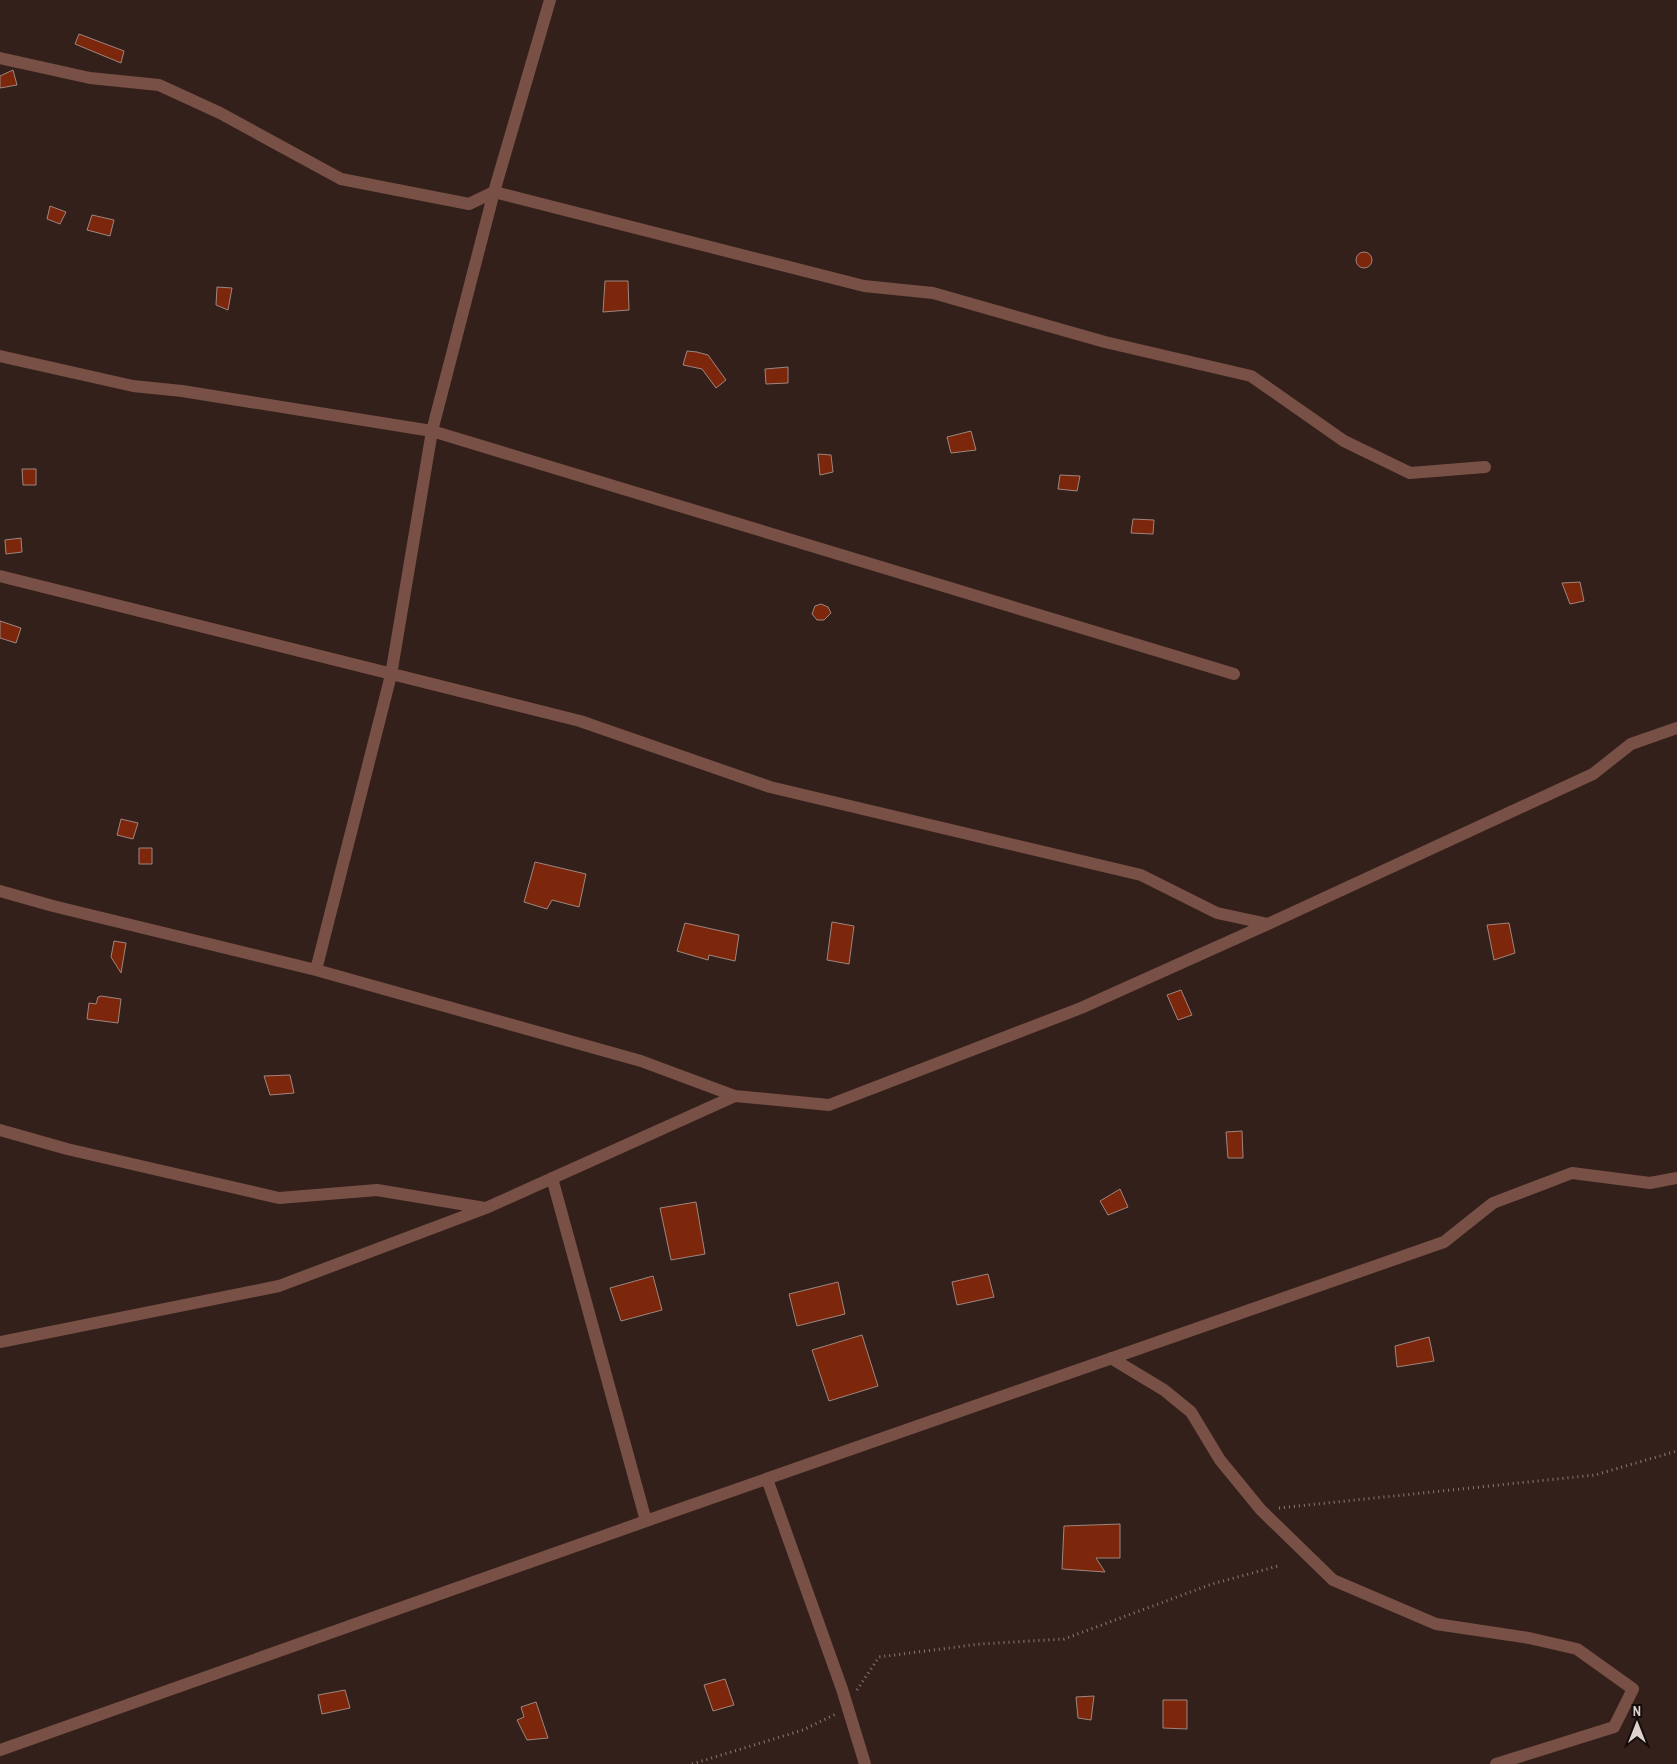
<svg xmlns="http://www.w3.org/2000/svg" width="1677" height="1764" font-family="'Archivo Narrow',sans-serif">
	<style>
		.building { fill: #7c260b; stroke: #9e867f }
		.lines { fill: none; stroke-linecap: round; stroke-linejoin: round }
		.path { stroke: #8a7a75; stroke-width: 3; stroke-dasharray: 1 4; stroke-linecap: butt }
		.minor { stroke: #785045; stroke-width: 12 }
	</style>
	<rect width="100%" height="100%" fill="#33201a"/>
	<path class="building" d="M 79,34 L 124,51 L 121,63 L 75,44 Z
		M 13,70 L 17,85 L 0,88 L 0,76 Z
		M 50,206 L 66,212 L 60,224 L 47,219 Z
		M 92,215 L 114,220 L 110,236 L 87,230 Z
		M1356 260a8 8 0 1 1 16 0a8 8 0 1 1-16 0Z
		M 605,281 L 628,281 L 629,310 L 603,312 Z
		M 217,287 L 232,288 L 228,310 L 216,305 Z
		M 687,351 L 697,352 L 708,355 L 726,380 L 716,388 L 702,369 L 683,365 Z
		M 788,367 L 788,383 L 766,384 L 765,369 Z
		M 971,431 L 976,450 L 951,453 L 947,437 Z
		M 818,454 L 831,455 L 833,472 L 820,475 Z
		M 22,469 L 36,469 L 36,485 L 23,485 Z
		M 1060,475 L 1080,476 L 1077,491 L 1058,489 Z
		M 1133,519 L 1154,520 L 1153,534 L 1131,533 Z
		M 21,538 L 22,552 L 6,554 L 5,540 Z
		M 1580,582 L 1584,601 L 1570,604 L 1562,583 Z
		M 821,604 L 828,607 L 831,613 L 824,620 L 817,620 L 812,614 L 815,606 Z
		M 0,621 L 21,628 L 16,643 L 0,638 Z
		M 121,819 L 138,823 L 133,839 L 117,835 Z
		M 139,848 L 152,848 L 152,864 L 139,864 Z
		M 535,862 L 586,874 L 579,907 L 552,900 L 547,909 L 524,902 Z
		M 832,922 L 854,926 L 849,964 L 827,960 Z
		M 685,923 L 739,935 L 735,961 L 709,955 L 708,960 L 677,951 Z
		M 1509,923 L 1515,953 L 1494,960 L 1487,925 Z
		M 114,941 L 126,943 L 121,973 L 111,957 Z
		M 1181,990 L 1192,1015 L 1178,1020 L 1167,995 Z
		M 101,996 L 121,999 L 118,1023 L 87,1019 L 89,1003 L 96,1004 L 98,997 Z
		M 290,1075 L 294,1093 L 270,1095 L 264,1076 Z
		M 1242,1131 L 1243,1158 L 1228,1158 L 1226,1132 Z
		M 1120,1189 L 1128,1207 L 1108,1215 L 1100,1201 Z
		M 696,1202 L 705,1254 L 671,1260 L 660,1208 Z
		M 988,1274 L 994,1297 L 957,1305 L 952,1282 Z
		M 653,1276 L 662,1310 L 621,1321 L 610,1288 Z
		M 838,1282 L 845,1314 L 797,1326 L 789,1294 Z
		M 862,1335 L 878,1386 L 829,1401 L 812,1350 Z
		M 1429,1337 L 1434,1361 L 1397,1367 L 1395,1346 Z
		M 1120,1524 L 1120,1558 L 1096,1558 L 1105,1572 L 1062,1569 L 1064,1526 Z
		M 725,1679 L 734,1705 L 713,1711 L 704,1685 Z
		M 345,1690 L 350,1708 L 322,1714 L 318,1695 Z
		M 1094,1696 L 1091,1720 L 1078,1718 L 1076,1697 Z
		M 1163,1700 L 1187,1700 L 1187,1729 L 1163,1728 Z
		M 536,1702 L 548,1738 L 527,1740 L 517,1720 L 524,1717 L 521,1707 Z"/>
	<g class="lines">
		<path class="path" d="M 1279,1508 L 1595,1475 L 1677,1451
			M 857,1690 L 879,1657 L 980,1644 L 1064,1639 L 1212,1584 L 1278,1566
			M 692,1764 L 803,1730 L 836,1714"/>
		<path class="minor" d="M 0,58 L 90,78 L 159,85 L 220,113 L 341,179 L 469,204 L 494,192 L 864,286 L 933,293 L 1105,342 L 1251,376 L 1344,441 L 1410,473 L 1485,467
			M 0,356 L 133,386 L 182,391 L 432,431 L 1234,674
			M 0,576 L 580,721 L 770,787 L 1141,875 L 1217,913 L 1268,924
			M 0,891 L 53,906 L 316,970 L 641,1061 L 735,1096
			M 316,970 L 391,675 L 432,431 L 494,192 L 550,0
			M 0,1130 L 67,1149 L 279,1198 L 377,1190 L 485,1208
			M 552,1178 L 646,1521
			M 0,1342 L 279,1286 L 486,1208 L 735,1096 L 829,1105 L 1081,1008 L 1268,924 L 1593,774 L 1631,744 L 1677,728
			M 1111,1358 L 1164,1390 L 1191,1412 L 1220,1460 L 1261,1510 L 1333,1580 L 1436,1624 L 1529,1638 L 1577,1649 L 1633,1689 L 1614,1727 L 1496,1764
			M 767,1479 L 842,1689 L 865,1764
			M 0,1750 L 646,1521 L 1444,1242 L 1493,1203 L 1572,1173 L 1650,1183 L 1677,1178"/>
	</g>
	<g transform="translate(1637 1724)" stroke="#140c0a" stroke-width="4" paint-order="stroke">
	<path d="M0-4L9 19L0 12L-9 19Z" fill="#dfd2ce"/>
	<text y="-8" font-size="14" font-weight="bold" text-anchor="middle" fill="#dfd2ce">N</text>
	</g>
</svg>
